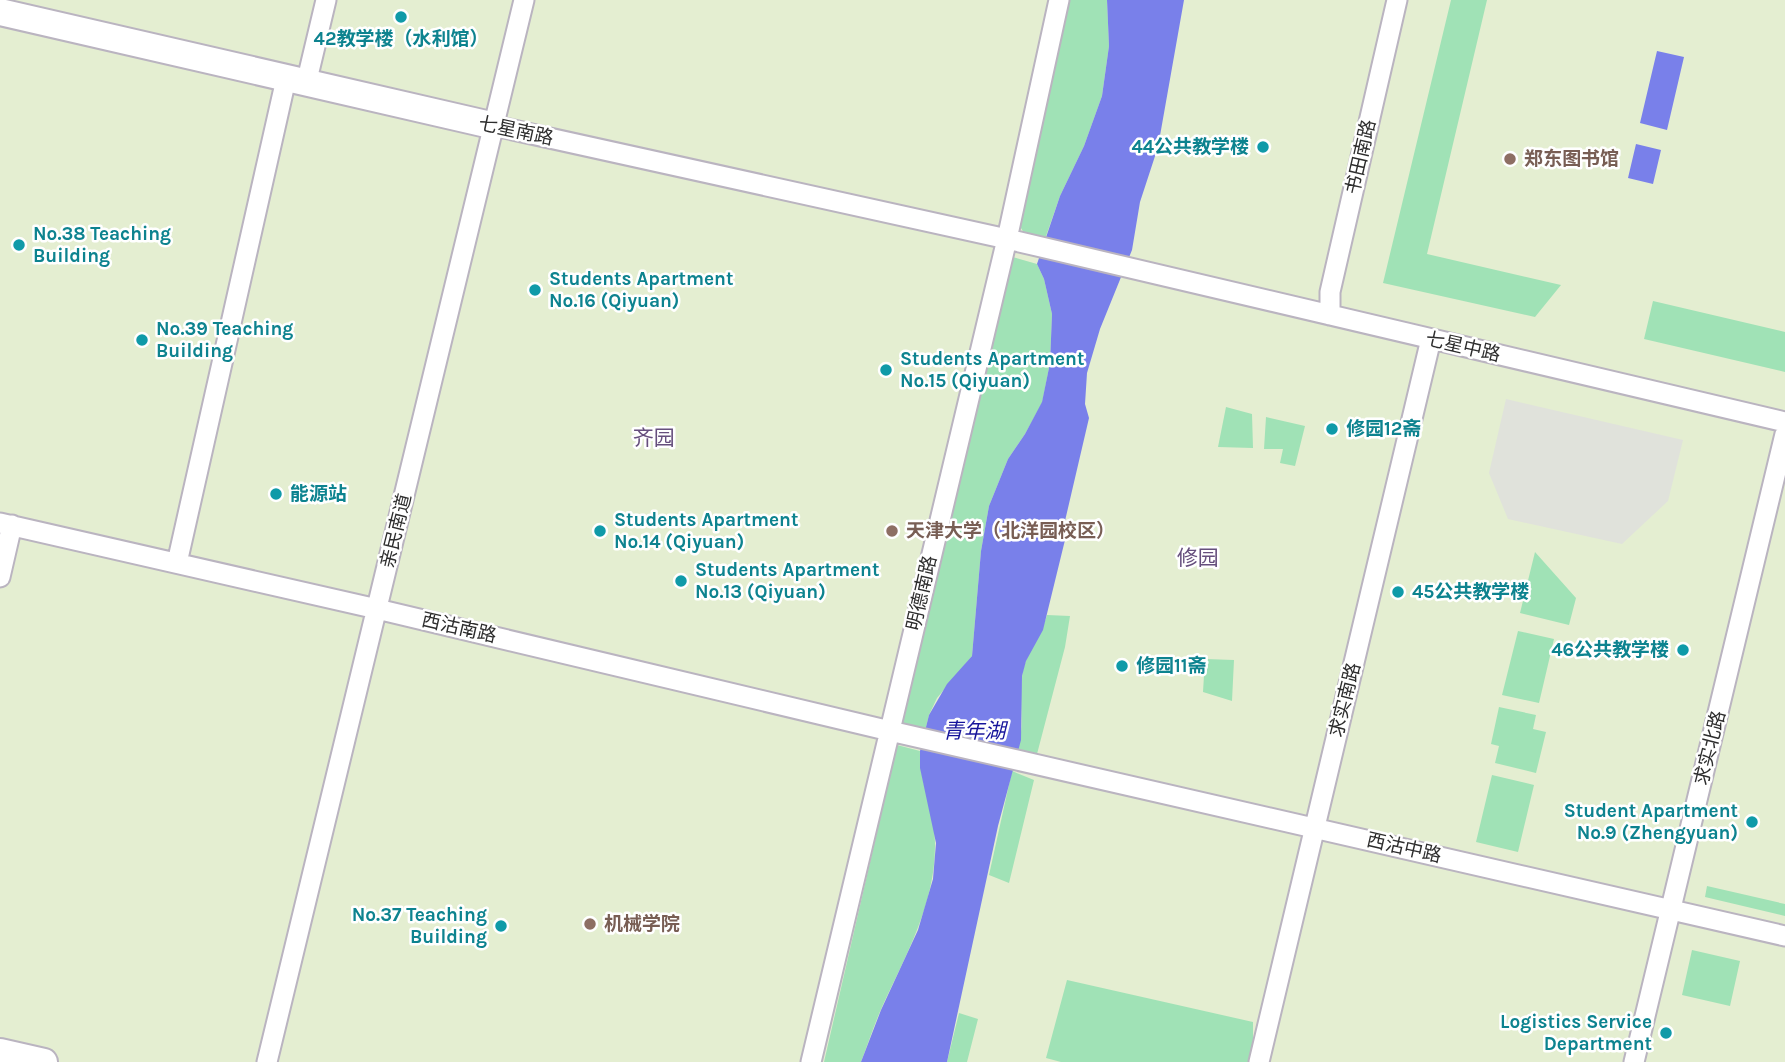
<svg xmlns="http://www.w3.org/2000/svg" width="1785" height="1062" font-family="Karla,'Noto Sans SC',sans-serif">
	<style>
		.education { fill: #e4eed1 }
		.green { fill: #a0e2b6 }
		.plaza { fill: #e0e2db }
		.water { fill: #7980ea }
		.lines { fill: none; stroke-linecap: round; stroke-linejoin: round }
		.street-casing { stroke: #bab4c0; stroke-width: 23 }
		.secondary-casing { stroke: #bab4c0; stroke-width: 30 }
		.street { stroke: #fff; stroke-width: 19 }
		.secondary { stroke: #fff; stroke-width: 26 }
		.culture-dot { fill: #0f9aa8; stroke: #fff; stroke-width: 2.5 }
		.education-dot { fill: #8d6e63; stroke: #fff; stroke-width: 2.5 }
		.labels { text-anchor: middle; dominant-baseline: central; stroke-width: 5; stroke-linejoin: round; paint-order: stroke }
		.culture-label { font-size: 19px; font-weight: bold; fill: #0d838f; stroke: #fff; text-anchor: start }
		.street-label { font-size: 19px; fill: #2d2d2d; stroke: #fff }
		.education-label { font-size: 19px; font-weight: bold; fill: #785e54; stroke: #fff; text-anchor: start }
		.neighbourhood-label { font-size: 21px; fill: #664f7d; stroke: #fff }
		.water-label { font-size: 21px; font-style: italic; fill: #16149b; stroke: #fff }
	</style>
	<rect width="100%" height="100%" fill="#ebeee1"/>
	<path class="education" d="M 0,0 L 1785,0 L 1785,1062 L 0,1062 Z"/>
	<path class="green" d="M 1069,0 L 1107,0 L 1109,46 L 1102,96 L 1084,146 L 1060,196 L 1045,239 L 1024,233 L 1018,223 Z
		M 1451,0 L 1487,0 L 1427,254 L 1561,285 L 1535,317 L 1383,283 Z
		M 1009,256 L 1037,264 L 1044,279 L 1052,314 L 1050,363 L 1042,403 L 1025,434 L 1008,459 L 989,506 L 981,551 L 972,656 L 937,698 L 929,715 L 925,731 L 899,726 Z
		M 1653,301 L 1785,332 L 1785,372 L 1644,339 Z
		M 1226,407 L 1252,414 L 1253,448 L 1218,447 Z
		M 1266,417 L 1305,426 L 1295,466 L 1280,463 L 1283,449 L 1264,449 Z
		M 1535,552 L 1576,598 L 1569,625 L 1520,613 Z
		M 1047,615 L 1070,616 L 1065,647 L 1037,754 L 1018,749 C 1025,725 1019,701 1022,677 C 1024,655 1041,636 1047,615 Z
		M 1518,631 L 1554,639 L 1539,703 L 1502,695 Z
		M 1205,659 L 1234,660 L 1232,701 L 1203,692 Z
		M 1499,707 L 1536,715 L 1533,729 L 1546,732 L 1536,773 L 1495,763 L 1499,746 L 1491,744 Z
		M 897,745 L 920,751 C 919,783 936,814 935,846 C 935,904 906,955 882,1007 C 874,1025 868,1044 861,1062 L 824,1062 Z
		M 1012,771 L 1034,780 L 1009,883 L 989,875 Z
		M 1492,775 L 1534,785 L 1518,852 L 1476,842 Z
		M 1707,886 L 1785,904 L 1785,916 L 1705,897 Z
		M 1692,950 L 1740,961 L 1730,1006 L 1682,995 Z
		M 1067,980 L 1253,1022 L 1253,1062 L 1061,1062 L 1046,1058 Z
		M 959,1013 L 978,1019 L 967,1062 L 947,1062 Z"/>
	<path class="plaza" d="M 1506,399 L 1683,440 L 1668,501 L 1622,544 L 1508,519 L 1489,473 Z"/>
	<path class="water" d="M 1107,0 L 1184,0 L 1158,147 L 1140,202 L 1132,250 L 1100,329 L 1087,373 L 1085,404 L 1089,418 L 1061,538 L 1065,540 L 1043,630 L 1026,661 L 1022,676 L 1021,740 L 998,826 L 947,1062 L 861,1062 L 881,1010 L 918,930 L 933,879 L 936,843 L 920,768 L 920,751 L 929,715 L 947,684 L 972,656 L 981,551 L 989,506 L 1008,459 L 1025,434 L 1042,402 L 1050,363 L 1052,314 L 1044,279 L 1037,264 L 1060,196 L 1084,146 L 1102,96 L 1109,46 Z
		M 1657,51 L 1684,57 L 1667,130 L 1640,123 Z
		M 1636,144 L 1661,150 L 1653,184 L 1628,178 Z"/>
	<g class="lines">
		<defs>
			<path id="street" d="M 306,84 L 326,0
				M 495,126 L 1007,239 L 1785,422
				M 1330,315 L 1330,292 L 1397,0
				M 0,523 L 377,609 L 890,731 L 1785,936
				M 177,563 L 286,79
				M 0,577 L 12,525
				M 267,1062 L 524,0
				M 811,1062 L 1007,239 L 1059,0
				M 1259,1062 L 1431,339
				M 1634,1062 L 1785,434"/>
			<path id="secondary" d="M 0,12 L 495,126
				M 0,1052 L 44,1062"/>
		</defs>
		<use href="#street" class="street-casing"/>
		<use href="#secondary" class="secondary-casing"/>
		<use href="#street" class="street"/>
		<use href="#secondary" class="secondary"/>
	</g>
	<g class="culture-dot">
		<circle cx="401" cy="17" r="7"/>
		<circle cx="1263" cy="147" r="7"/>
		<circle cx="19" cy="245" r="7"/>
		<circle cx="535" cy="290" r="7"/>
		<circle cx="142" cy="340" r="7"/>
		<circle cx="886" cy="370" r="7"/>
		<circle cx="1332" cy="429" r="7"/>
		<circle cx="276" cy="494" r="7"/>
		<circle cx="600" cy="531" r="7"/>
		<circle cx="681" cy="581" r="7"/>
		<circle cx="1398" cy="592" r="7"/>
		<circle cx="1683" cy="650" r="7"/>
		<circle cx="1122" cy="666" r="7"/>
		<circle cx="1752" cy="822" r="7"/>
		<circle cx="501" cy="926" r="7"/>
		<circle cx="1666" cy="1033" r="7"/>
	</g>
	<g class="education-dot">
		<circle cx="1510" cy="159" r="7"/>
		<circle cx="892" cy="531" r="7"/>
		<circle cx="590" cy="924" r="7"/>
	</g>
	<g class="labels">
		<g class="culture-label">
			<text x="401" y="39" text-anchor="middle">42教学楼（水利馆）</text>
			<text x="1249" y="147" text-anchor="end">44公共教学楼</text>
			<text x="33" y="234">No.38 Teaching<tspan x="33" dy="22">Building</tspan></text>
			<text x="549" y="279">Students Apartment<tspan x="549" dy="22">No.16 (Qiyuan)</tspan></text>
			<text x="156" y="329">No.39 Teaching<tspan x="156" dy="22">Building</tspan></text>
			<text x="900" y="359">Students Apartment<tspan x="900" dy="22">No.15 (Qiyuan)</tspan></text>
			<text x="1346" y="429">修园12斋</text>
			<text x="290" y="494">能源站</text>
			<text x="614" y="520">Students Apartment<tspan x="614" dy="22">No.14 (Qiyuan)</tspan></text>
			<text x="695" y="570">Students Apartment<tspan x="695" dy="22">No.13 (Qiyuan)</tspan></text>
			<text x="1412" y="592">45公共教学楼</text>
			<text x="1669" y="650" text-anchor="end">46公共教学楼</text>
			<text x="1136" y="666">修园11斋</text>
			<text x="1738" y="811" text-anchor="end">Student Apartment<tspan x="1738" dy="22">No.9 (Zhengyuan)</tspan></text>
			<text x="487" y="915" text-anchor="end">No.37 Teaching<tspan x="487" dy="22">Building</tspan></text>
			<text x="1652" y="1022" text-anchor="end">Logistics Service<tspan x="1652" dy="22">Department</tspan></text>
		</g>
		<g class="street-label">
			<text transform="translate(516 131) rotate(12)">七星南路</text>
			<text transform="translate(1361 157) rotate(-77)">书田南路</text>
			<text transform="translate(1463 347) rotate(13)">七星中路</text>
			<text transform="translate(396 531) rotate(-76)">亲民南道</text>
			<text transform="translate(922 593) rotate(-77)">明德南路</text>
			<text transform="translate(459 628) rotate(13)">西沽南路</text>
			<text transform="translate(1345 700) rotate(-76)">求实南路</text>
			<text transform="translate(1710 748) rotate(-76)">求实北路</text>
			<text transform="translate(1404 848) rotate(13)">西沽中路</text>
		</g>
		<g class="education-label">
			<text x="1524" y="159">郑东图书馆</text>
			<text x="906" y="531">天津大学（北洋园校区）</text>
			<text x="604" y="924">机械学院</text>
		</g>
		<g class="neighbourhood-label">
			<text x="654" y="438">齐园</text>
			<text x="1198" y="558">修园</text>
		</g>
		<g class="water-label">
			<text x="974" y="731">青年湖</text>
		</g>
	</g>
</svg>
